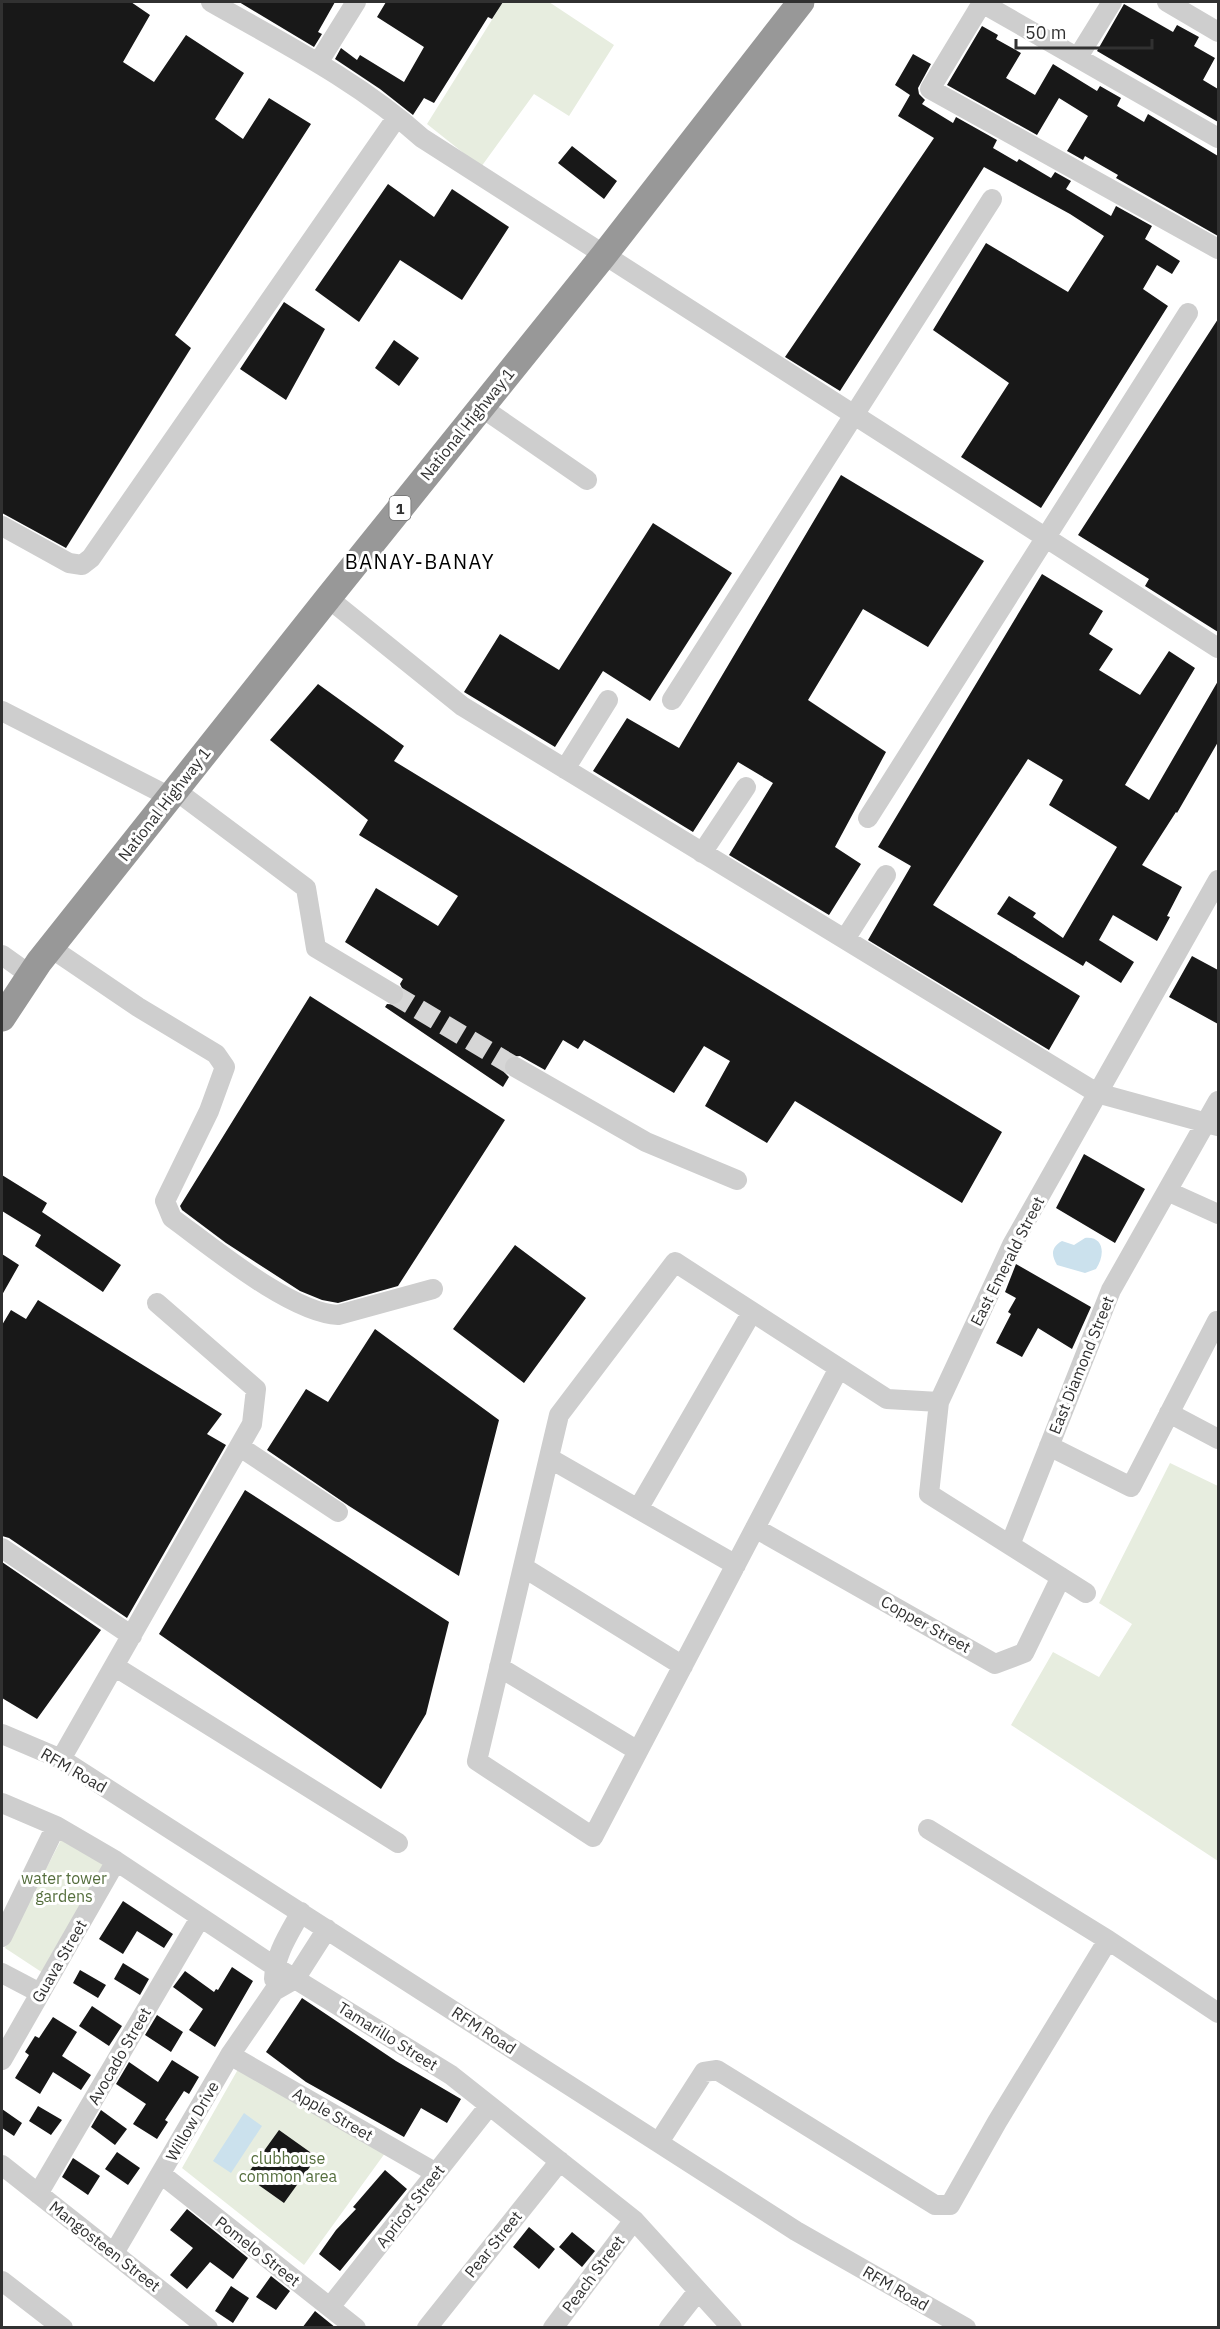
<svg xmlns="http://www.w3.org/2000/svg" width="1220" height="2329" font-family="'IBM Plex Sans',sans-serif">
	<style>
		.green { fill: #e7eddf }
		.water { fill: #cbe1ed }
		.building { fill: #181818 }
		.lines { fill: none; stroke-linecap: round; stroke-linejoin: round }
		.minor-tunnel { stroke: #d6d6d6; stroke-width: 20; stroke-dasharray: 20 10; stroke-linecap: butt }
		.minor { stroke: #cecece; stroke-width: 20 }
		.highway { stroke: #989898; stroke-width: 27 }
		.labels { text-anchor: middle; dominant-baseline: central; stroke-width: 6; stroke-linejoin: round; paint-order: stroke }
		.shield { fill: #fff; stroke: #6f6f6f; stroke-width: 1.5 }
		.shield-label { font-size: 15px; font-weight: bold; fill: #313131 }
		.street-label { font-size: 16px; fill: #313131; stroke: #fff }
		.park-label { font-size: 16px; fill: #556e3d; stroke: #fff }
		.quarter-label { font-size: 20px; letter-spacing: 1.5px; fill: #000; stroke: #fff }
	</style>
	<rect width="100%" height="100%" fill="#fff"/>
	<path class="green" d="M 503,2 L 549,2 L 614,45 L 569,116 L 534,94 L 481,167 L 427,124 Z
		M 1170,1463 L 1218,1486 L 1218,1861 L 1011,1725 L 1053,1652 L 1099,1677 L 1132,1624 L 1099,1603 Z
		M 61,1840 L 104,1864 L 43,1973 L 5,1948 Z
		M 241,2064 L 388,2149 L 304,2265 L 182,2168 Z"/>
	<path class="water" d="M 1085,1238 C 1105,1236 1105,1256 1096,1269 L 1085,1273 L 1057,1265 C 1051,1255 1051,1247 1062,1241 L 1074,1245 Z
		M 244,2113 L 262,2126 L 231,2173 L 213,2161 Z"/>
	<path class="building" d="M 2,2 L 131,2 L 150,15 L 123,62 L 154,82 L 186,35 L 244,73 L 215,119 L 243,139 L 269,98 L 311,124 L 175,335 L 191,348 L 66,548 L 2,513 Z
		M 239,2 L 335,2 L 318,32 L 322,34 L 314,47 Z
		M 386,2 L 503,2 L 492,19 L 488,17 L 434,103 L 424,98 L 413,115 L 380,89 L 335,59 L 341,48 L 357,60 L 360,55 L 404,82 L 424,47 L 377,17 Z
		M 1124,4 L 1173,32 L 1177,25 L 1199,37 L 1194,46 L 1215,58 L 1203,80 L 1218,89 L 1218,122 L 1097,51 Z
		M 982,26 L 998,35 L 996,39 L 1021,53 L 1006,78 L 1035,95 L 1053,64 L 1097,91 L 1100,86 L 1121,98 L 1117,106 L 1144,122 L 1148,114 L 1218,156 L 1218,236 L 1116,178 L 1118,175 L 1085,156 L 1083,160 L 1067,151 L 1088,116 L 1059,98 L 1037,135 L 947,85 Z
		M 913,54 L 931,64 L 918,88 L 919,94 L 925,100 L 922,104 L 953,123 L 956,117 L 997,140 L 993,148 L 1017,162 L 1019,159 L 1051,178 L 1055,172 L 1071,181 L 1066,189 L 1111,216 L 1116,206 L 1152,226 L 1145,239 L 1180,261 L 1172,274 L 1157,265 L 1143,289 L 1168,306 L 1041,508 L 961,457 L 1009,383 L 933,330 L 986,243 L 1068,292 L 1104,236 L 1070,214 L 984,167 L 840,391 L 785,357 L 934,138 L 898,116 L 910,95 L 895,85 Z
		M 572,146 L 617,181 L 604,199 L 558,163 Z
		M 388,184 L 434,217 L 452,189 L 509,227 L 462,300 L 400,260 L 359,322 L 315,290 Z
		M 284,302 L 325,329 L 286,400 L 240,369 Z
		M 1218,319 L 1218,632 L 1145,586 L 1149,579 L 1078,535 Z
		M 394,340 L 419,358 L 399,386 L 375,368 Z
		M 841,475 L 984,561 L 928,647 L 863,609 L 808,700 L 886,752 L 835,847 L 861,864 L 829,915 L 729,855 L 773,783 L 738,762 L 693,832 L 593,771 L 627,718 L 679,748 Z
		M 653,523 L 732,573 L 650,701 L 603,671 L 555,747 L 464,692 L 500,634 L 559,670 Z
		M 1042,574 L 1103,611 L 1089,634 L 1113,649 L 1099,670 L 1140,695 L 1169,651 L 1195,668 L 1125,785 L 1149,800 L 1218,681 L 1218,742 L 1177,813 L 1176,812 L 1142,865 L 1182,887 L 1167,916 L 1170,917 L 1157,941 L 1113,915 L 1099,940 L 1134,962 L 1121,983 L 1086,961 L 1083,966 L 997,914 L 1009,896 L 1036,913 L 1033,917 L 1063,938 L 1117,847 L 1049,805 L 1063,780 L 1028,759 L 933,905 L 1080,996 L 1049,1050 L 868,940 L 911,866 L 878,847 Z
		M 318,684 L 404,746 L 394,761 L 1002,1132 L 962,1203 L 795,1101 L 767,1143 L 705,1106 L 730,1061 L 704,1046 L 674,1093 L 584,1040 L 578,1049 L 563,1040 L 545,1070 L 520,1056 L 508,1057 L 503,1066 L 504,1072 L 509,1077 L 503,1087 L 385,1007 L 387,1004 L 398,1005 L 403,1001 L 405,994 L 400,984 L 403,979 L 345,942 L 376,888 L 438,926 L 458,896 L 359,835 L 368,820 L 270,740 Z
		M 1192,956 L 1218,970 L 1218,1024 L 1169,997 Z
		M 310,996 L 505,1120 L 398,1286 L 338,1303 L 322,1300 L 300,1291 L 226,1243 L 182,1210 L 180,1206 Z
		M 1084,1154 L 1145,1189 L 1115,1243 L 1056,1208 Z
		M 2,1175 L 47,1203 L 42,1212 L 121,1265 L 103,1292 L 35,1246 L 41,1235 L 2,1211 Z
		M 515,1245 L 586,1298 L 524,1383 L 453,1329 Z
		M 2,1254 L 19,1265 L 2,1295 Z
		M 1016,1264 L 1091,1307 L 1072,1349 L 1038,1328 L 1022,1357 L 996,1343 L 1011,1314 L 1008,1312 L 1016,1298 L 1005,1292 Z
		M 38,1300 L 222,1414 L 207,1434 L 226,1445 L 127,1618 L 9,1538 L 2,1536 L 2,1325 L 11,1310 L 26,1319 Z
		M 375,1329 L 499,1420 L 459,1576 L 349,1506 L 267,1450 L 306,1389 L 328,1402 Z
		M 245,1490 L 449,1622 L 426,1714 L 381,1789 L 159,1634 Z
		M 2,1562 L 101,1630 L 37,1719 L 2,1698 Z
		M 123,1901 L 173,1934 L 164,1948 L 137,1931 L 123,1954 L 99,1939 Z
		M 123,1963 L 149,1979 L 140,1995 L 114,1979 Z
		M 232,1967 L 253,1981 L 215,2047 L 189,2030 L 203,2009 L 173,1987 L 185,1971 L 214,1992 L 216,1989 L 218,1990 Z
		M 80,1970 L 106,1985 L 98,1998 L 73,1983 Z
		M 302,1998 L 396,2061 L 461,2099 L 447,2123 L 421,2108 L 404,2137 L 306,2082 L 266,2052 Z
		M 92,2006 L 122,2026 L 109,2046 L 79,2026 Z
		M 157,2015 L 183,2032 L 171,2052 L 145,2035 Z
		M 53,2017 L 77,2032 L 62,2056 L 91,2075 L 81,2090 L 53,2072 L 40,2094 L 15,2078 L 29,2055 L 25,2052 L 35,2036 L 39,2038 Z
		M 172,2060 L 199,2077 L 189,2094 L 184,2091 L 165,2120 L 168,2122 L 157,2139 L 133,2124 L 146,2104 L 116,2084 L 129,2062 L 158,2082 Z
		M 38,2106 L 62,2120 L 51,2135 L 29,2121 Z
		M 2,2109 L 22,2123 L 14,2136 L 2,2128 Z
		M 101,2110 L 127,2129 L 115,2145 L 91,2127 Z
		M 279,2130 L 317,2157 L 284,2203 L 246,2176 Z
		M 117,2152 L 140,2168 L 128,2185 L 105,2169 Z
		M 73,2158 L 100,2176 L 88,2195 L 62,2177 Z
		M 385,2170 L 407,2189 L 340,2271 L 319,2254 L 336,2230 L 356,2209 L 353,2207 Z
		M 187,2209 L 248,2258 L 233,2279 L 210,2262 L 187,2289 L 170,2275 L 193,2248 L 170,2230 Z
		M 529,2227 L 555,2249 L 539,2269 L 513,2247 Z
		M 572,2232 L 595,2251 L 582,2267 L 559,2247 Z
		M 271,2276 L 290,2291 L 276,2310 L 256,2297 Z
		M 231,2286 L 249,2298 L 233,2323 L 215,2311 Z
		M 315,2311 L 336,2328 L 302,2328 Z"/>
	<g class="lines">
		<path class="minor-tunnel" d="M 393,994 L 515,1067"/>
		<path class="minor" d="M 211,2 C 283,43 360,82 422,138 L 1218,648
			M 1167,2 L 1218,32
			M 1078,57 L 1112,2
			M 318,63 L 356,2
			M 1218,138 L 982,3 L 930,89 L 1218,249
			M 481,407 L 587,480
			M 2,526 L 69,563 L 82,565 L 91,558 L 397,117
			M 328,598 L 462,706 L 1097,1093 L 1218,1126
			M 672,700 L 992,199
			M 2,711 L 170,797
			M 565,769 L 608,700
			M 175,790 L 306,888 L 316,948 L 393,994
			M 868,818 L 1188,313
			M 702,853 L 746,787
			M 845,939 L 886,875
			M 51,948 L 138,1007 L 216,1054 L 225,1067 L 209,1111 L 165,1201 L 172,1218 C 212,1247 291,1313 338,1315 L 433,1289
			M 2,955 L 30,975
			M 515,1067 L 646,1142 L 737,1180
			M 1167,1191 L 1218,1214
			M 839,1368 L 593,1837 L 477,1761 L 559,1415 L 675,1262 L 887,1399 L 939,1402
			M 1169,1413 L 1218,1439
			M 1049,1446 L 1131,1487 L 1217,1321 L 1218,1321
			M 240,1447 L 338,1512
			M 549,1458 L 736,1565
			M 638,1509 L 752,1312
			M 755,1528 L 995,1664 L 1024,1653 L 1061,1577
			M 1010,1545 L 1111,1290 L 1218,1101
			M 2,1548 L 132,1636
			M 523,1567 L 683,1666
			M 1086,1593 L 929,1494 L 939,1402 L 1012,1245 L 1218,880
			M 114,1666 L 398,1843
			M 499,1667 L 638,1751
			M 2,1734 L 61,1759 L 796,2231 L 966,2328
			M 61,1759 L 252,1424 L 256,1389 L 157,1303
			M 2,1803 L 56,1826 L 116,1861 L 274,1966 L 451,2075 L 634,2220 L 732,2328
			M 928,1829 L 1108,1940
			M 2,1937 L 56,1826
			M 2,1973 L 40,1993
			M 274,1979 C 275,1954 289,1934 301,1912
			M 230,2055 L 436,2173
			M 2,2060 L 116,1861
			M 659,2142 L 704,2072 L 717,2070 L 935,2205 L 950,2205 L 997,2122 L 1108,1940 L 1218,2013
			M 2,2165 L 208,2328
			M 161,2174 L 356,2328
			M 38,2194 L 200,1918
			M 114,2253 L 230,2055 L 274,1991 L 295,1979 L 327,1929
			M 2,2281 L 63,2328
			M 330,2307 L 489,2106
			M 427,2328 L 560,2161
			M 553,2328 L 634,2220
			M 669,2328 L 698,2291"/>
		<path class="highway" d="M 2,1018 L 39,962 L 328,598 L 604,255 L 801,2"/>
	</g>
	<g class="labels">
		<rect class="shield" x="389.5" y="496" width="21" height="24" rx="4.5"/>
		<g class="shield-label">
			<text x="400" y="508">1</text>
		</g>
		<g class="street-label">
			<text transform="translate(467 424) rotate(-51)">National Highway 1</text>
			<text transform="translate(164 804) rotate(-52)">National Highway 1</text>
			<text transform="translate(1007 1261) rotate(-63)">East Emerald Street</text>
			<text transform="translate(1081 1365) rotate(-68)">East Diamond Street</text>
			<text transform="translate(926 1624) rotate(29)">Copper Street</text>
			<text transform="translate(74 1770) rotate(30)">RFM Road</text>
			<text transform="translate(59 1961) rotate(-60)">Guava Street</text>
			<text transform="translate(484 2030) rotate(33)">RFM Road</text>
			<text transform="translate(388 2036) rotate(32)">Tamarillo Street</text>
			<text transform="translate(119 2056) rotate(-60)">Avocado Street</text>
			<text transform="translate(333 2114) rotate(30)">Apple Street</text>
			<text transform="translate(192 2121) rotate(-60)">Willow Drive</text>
			<text transform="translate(410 2206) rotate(-52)">Apricot Street</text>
			<text transform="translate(493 2244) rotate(-51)">Pear Street</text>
			<text transform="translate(105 2246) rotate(38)">Mangosteen Street</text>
			<text transform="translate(258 2251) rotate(38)">Pomelo Street</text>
			<text transform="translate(593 2274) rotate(-53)">Peach Street</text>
			<text transform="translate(896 2288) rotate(30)">RFM Road</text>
		</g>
		<g class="park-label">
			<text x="64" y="1878">water tower<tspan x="64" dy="18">gardens</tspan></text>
			<text x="288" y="2158">clubhouse<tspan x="288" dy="18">common area</tspan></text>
		</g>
		<g class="quarter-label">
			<text x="420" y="561">BANAY-BANAY</text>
		</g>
	</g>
	<rect width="1220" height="2329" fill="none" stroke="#313131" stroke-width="6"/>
	<path d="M1016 39v9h136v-9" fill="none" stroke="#313131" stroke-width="3"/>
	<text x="1025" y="39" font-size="18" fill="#313131" stroke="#ffffff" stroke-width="4.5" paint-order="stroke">50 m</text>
</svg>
